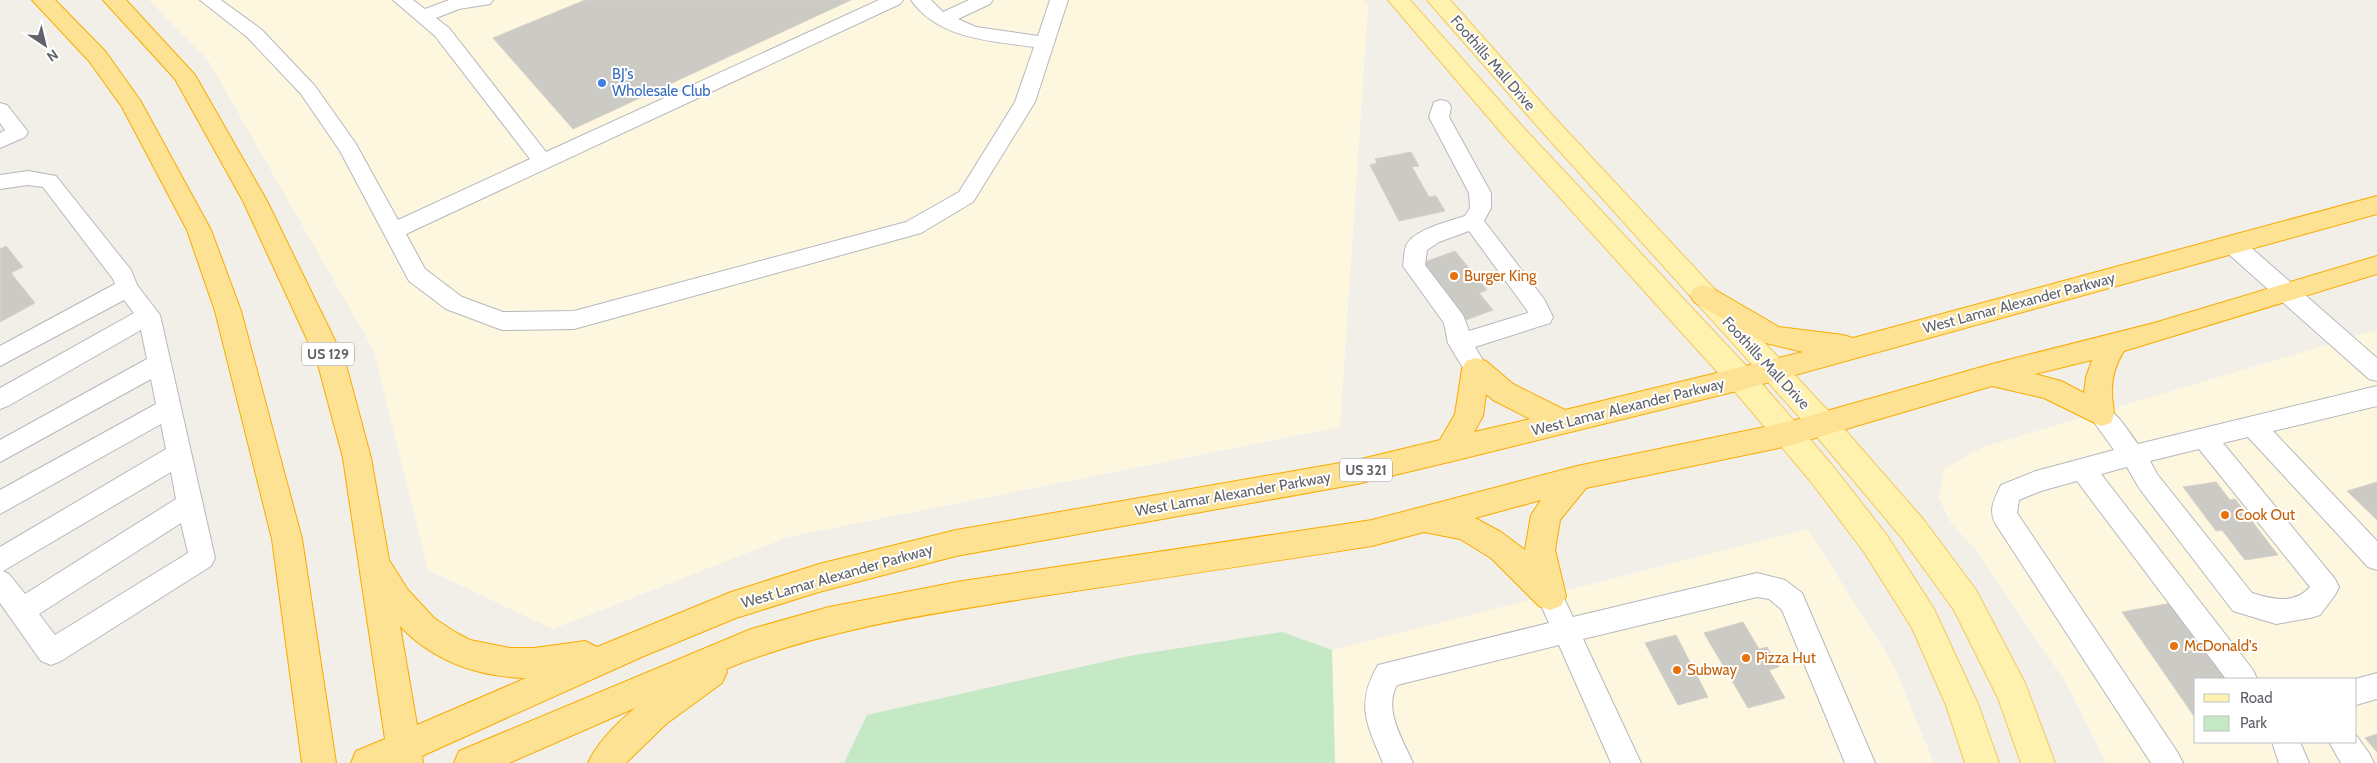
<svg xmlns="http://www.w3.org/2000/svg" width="2377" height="763" font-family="Cabin,sans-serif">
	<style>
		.commercial { fill: #fef7e0; fill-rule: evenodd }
		.green { fill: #c5e8c5 }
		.building { fill: #cccac5; stroke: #d6d1c6 }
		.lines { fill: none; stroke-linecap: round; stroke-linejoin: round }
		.minor-casing { stroke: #b5b8bc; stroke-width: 2 }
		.major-casing { stroke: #f2c960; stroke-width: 2 }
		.highway-casing { stroke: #f9ab00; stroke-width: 2 }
		.minor { fill: #fff; fill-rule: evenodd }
		.major { fill: #fff2af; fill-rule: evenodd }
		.highway { fill: #fde293; fill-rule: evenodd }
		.shop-dot { fill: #3f7fe0; stroke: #fff; stroke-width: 2 }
		.food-dot { fill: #e8710a; stroke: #fff; stroke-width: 2 }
		.labels { text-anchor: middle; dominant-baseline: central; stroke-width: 4; stroke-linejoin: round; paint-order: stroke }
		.shield { fill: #fff; stroke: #8f9295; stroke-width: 1 }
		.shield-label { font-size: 14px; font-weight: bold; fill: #5f6368 }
		.street-label { font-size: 15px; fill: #5f6368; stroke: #fff }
		.shop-label { font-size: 15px; fill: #366cbe; stroke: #fff; text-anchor: start }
		.food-label { font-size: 15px; fill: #c56008; stroke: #fff; text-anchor: start }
	</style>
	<rect width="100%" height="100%" fill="#f1efe8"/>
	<path class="commercial" d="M 149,0 L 1362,0 L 1368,7 L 1340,427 L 788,537 L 553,629 L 428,570 L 374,351 L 208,60 Z
		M 2377,330 L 2377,763 L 2106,763 L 2067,684 L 1976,551 L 1949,520 L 1939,497 L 1944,469 L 1983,447 ZM 2196,679 L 2356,679 L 2356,742 L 2196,742 Z
		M 1808,529 L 1894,666 L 1934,763 L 1335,763 L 1332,650 Z"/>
	<path class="green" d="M 1282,632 L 1332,650 L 1335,763 L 844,763 L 867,715 L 1129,656 Z"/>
	<path class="building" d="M 585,0 L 851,0 L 573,129 L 493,38 Z
		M 1411,152 L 1419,166 L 1412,167 L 1429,197 L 1436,196 L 1445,211 L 1399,221 L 1370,165 L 1377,163 L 1375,159 Z
		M 6,246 L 23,267 L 11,273 L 35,303 L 0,322 L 0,249 Z
		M 1455,251 L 1487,290 L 1479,293 L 1493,310 L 1466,320 L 1422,263 Z
		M 2216,482 L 2230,500 L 2235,499 L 2278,555 L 2245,560 L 2222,530 L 2216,531 L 2183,487 Z
		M 2377,482 L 2377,520 L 2347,491 Z
		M 2172,603 L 2227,679 L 2196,679 L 2196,719 L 2122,612 Z
		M 1743,622 L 1759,649 L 1767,647 L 1779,667 L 1769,670 L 1785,698 L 1748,708 L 1704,633 Z
		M 1676,635 L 1708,697 L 1678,705 L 1645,643 Z
		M 2377,734 L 2377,752 L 2365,738 Z"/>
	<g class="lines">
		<defs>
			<path id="minor" d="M 200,0 L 221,0 L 261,29 L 315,86 L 356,144 L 398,220 L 530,159 L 435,36 L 393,0 L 413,0 L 425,9 L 449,0 L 493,0 L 490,4 L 459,9 L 436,18 L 449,28 L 546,152 L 879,0 L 903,0 L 900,4 L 406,234 L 425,269 L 462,297 L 503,312 L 574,311 L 906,222 L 959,192 L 1015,102 L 1034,47 C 991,41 938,39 911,0 L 931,0 L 943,12 L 969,0 L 993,0 L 990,4 L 958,19 L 976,27 L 1038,36 L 1050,0 L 1068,0 L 1035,102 L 973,202 L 921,233 L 574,329 L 502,330 L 446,309 L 409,281 L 340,151 L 301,94 L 247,37 Z
				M 1441,100 L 1448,102 L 1451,107 L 1449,117 L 1491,193 L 1491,208 L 1484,221 L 1544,299 L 1553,317 L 1550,323 L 1475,347 L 1488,369 L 1484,376 L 1476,378 L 1468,376 L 1448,343 L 1444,323 L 1403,266 C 1404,260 1404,252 1406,246 C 1412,230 1450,221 1465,216 L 1470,208 L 1469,193 L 1429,117 L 1434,102 ZM 1469,231 L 1527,310 L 1528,313 L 1469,331 L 1463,315 L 1425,265 L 1427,250 L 1439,242 Z
				M 0,103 L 7,105 L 28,132 L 25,137 L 0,148 L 0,133 L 5,130 L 0,123 Z
				M 28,171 L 56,176 L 131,270 L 137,285 L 160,315 L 215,558 L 211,566 L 61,661 L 51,665 L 41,661 L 0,603 L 0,547 L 166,449 L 161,424 L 0,514 L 0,490 L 156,404 L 151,379 L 0,462 L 0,440 L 147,359 L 141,330 L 8,406 L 0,409 L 0,388 L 134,313 L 124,300 L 0,366 L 0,346 L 115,284 L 113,279 L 43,187 L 28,185 L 0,189 L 0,175 ZM 171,472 L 176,499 L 25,594 L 9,574 L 3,571 ZM 181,523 L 188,553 L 55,635 L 39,614 Z
				M 2232,236 L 2240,238 L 2377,358 L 2377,381 L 2369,379 L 2224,250 L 2221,244 L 2224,238 Z
				M 2377,386 L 2377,406 L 2273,431 L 2377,541 L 2377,570 L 2368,567 L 2248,437 L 2223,443 L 2335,579 L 2339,587 L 2335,595 L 2320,615 L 2310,618 L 2276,624 L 2233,611 L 2139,488 L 2127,467 L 2101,474 L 2253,670 L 2257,679 L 2226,679 L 2077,481 L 2041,491 L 2019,500 L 2017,513 L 2178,753 L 2183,763 L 2151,763 L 1995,523 C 1988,509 1995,498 2001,485 L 2036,471 L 2114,450 L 2089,415 L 2092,408 C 2113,401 2126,429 2138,444 ZM 2199,449 L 2310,587 C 2294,605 2272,599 2252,593 L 2157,474 L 2150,461 Z
				M 1757,573 L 1785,580 L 1802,593 L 1875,763 L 1845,763 L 1782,610 L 1769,599 L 1757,597 L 1583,639 L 1641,763 L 1611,763 L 1559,645 L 1397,685 C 1383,710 1403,740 1413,763 L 1383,763 C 1367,725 1355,704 1378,665 L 1549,623 L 1537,596 L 1541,588 L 1550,584 L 1559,588 L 1573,617 Z
				M 2377,673 L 2377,699 L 2356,705 L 2355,679 Z
				M 2356,735 L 2369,753 L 2374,763 L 2341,763 L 2329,742 L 2356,742 Z
				M 2272,742 L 2300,742 L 2309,763 L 2279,763 Z"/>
			<path id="major" d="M 1388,0 L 1410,0 L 1521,125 L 1751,371 L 1832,465 L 1886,534 L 1934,609 L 1978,704 L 1999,763 L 1965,763 L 1946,705 L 1912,628 L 1864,552 L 1812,483 L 1731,387 L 1505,137 Z
				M 1427,0 L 1450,0 L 1553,116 L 1832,415 L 1923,519 L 1976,590 L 2025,683 L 2055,763 L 2021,763 L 1998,698 L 1954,610 L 1901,537 L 1812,431 L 1537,126 Z"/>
			<path id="highway" d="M 32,0 L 55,0 L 105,51 L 140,100 L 211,230 L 241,311 L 302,539 L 336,763 L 302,763 L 272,539 L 215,311 L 187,230 L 122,107 L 89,61 Z
				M 103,0 L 126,0 L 195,75 L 267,201 L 345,361 L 371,458 L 389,560 L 408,590 L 434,618 L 455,632 L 470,640 L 510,648 L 534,648 L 585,641 L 597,647 L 731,592 L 819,564 L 956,530 L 1357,460 L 1440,440 L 1455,414 L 1462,369 L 1466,361 L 1476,358 L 1486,361 L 1513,384 L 1565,410 L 1803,352 L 1762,342 L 1694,302 L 1690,295 L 1694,288 L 1703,285 L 1712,288 L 1779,327 L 1843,335 L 1853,338 L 2377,196 L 2377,214 L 1741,390 L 1449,462 L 1357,484 L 956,556 L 819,592 L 736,618 L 644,656 L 422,756 L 423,763 L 351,763 L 356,751 L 385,739 L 343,458 L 317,361 L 243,201 L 175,79 ZM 1486,394 L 1493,400 L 1530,419 L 1474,432 L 1483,416 ZM 400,626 C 433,661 478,677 526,678 L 417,725 Z
				M 2377,256 L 2377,274 L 2124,351 C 2115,365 2111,380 2112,396 C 2113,407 2116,413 2111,423 L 2101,426 L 2044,398 L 1992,386 L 1788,446 L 1586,488 L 1560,520 L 1555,550 L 1566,596 L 1561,606 L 1550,610 L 1539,606 L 1491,558 L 1460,539 L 1424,532 L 1372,546 C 1262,563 1152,580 1042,596 C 936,613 826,628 726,669 L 727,672 L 722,683 L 666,724 L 626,763 L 588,763 C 598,741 617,723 635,708 L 509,763 L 454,763 L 459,751 L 751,629 L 829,607 L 962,581 L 1372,520 L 1577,466 L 1788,422 L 1992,364 L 2154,323 ZM 2092,360 L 2086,377 L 2084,393 L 2061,381 L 2035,374 ZM 1541,500 L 1531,515 L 1525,550 L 1501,532 L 1475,518 Z"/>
		</defs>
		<use href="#minor" class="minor-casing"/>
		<use href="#major" class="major-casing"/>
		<use href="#highway" class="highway-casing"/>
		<use href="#minor" class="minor"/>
		<use href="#major" class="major"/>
		<use href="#highway" class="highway"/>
	</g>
	<circle class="shop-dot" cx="602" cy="83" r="5"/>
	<g class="food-dot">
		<circle cx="1454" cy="276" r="5"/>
		<circle cx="2225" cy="515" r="5"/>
		<circle cx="2174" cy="646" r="5"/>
		<circle cx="1746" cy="658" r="5"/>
		<circle cx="1677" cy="670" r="5"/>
	</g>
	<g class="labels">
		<g class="shield">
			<rect x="302" y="342.5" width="52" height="23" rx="4"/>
			<rect x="1340" y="458.5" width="52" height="23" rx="4"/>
		</g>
		<g class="shield-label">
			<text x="328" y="354">US 129</text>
			<text x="1366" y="470">US 321</text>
		</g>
		<g class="street-label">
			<text transform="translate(1493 63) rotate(49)">Foothills Mall Drive</text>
			<text transform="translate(2019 303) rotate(-15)">West Lamar Alexander Parkway</text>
			<text transform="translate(1766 363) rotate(47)">Foothills Mall Drive</text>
			<text transform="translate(1628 407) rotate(-14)">West Lamar Alexander Parkway</text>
			<text transform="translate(1233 494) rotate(-10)">West Lamar Alexander Parkway</text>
			<text transform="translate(837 576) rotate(-16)">West Lamar Alexander Parkway</text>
		</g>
		<g class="shop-label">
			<text x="612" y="74">BJ's<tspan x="612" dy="17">Wholesale Club</tspan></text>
		</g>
		<g class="food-label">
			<text x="1464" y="276">Burger King</text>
			<text x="2235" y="515">Cook Out</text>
			<text x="2184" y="646">McDonald's</text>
			<text x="1756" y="658">Pizza Hut</text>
			<text x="1687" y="670">Subway</text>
		</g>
	</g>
	<rect x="2194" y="678" width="162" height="65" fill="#ffffff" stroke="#bfc1c3"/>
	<rect x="2204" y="694" width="25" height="8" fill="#fff2af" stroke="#bfc1c3"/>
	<text x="2240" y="703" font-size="15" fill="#5f6368">Road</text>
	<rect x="2204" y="716" width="25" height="15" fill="#c5e8c5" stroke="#bfc1c3"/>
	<text x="2240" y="728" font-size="15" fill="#5f6368">Park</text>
	<g transform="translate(45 45) rotate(145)" stroke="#ffffff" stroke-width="4" paint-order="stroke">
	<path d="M0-4L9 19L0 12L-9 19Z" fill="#5f6368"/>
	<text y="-8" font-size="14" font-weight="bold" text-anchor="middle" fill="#5f6368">N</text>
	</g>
</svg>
